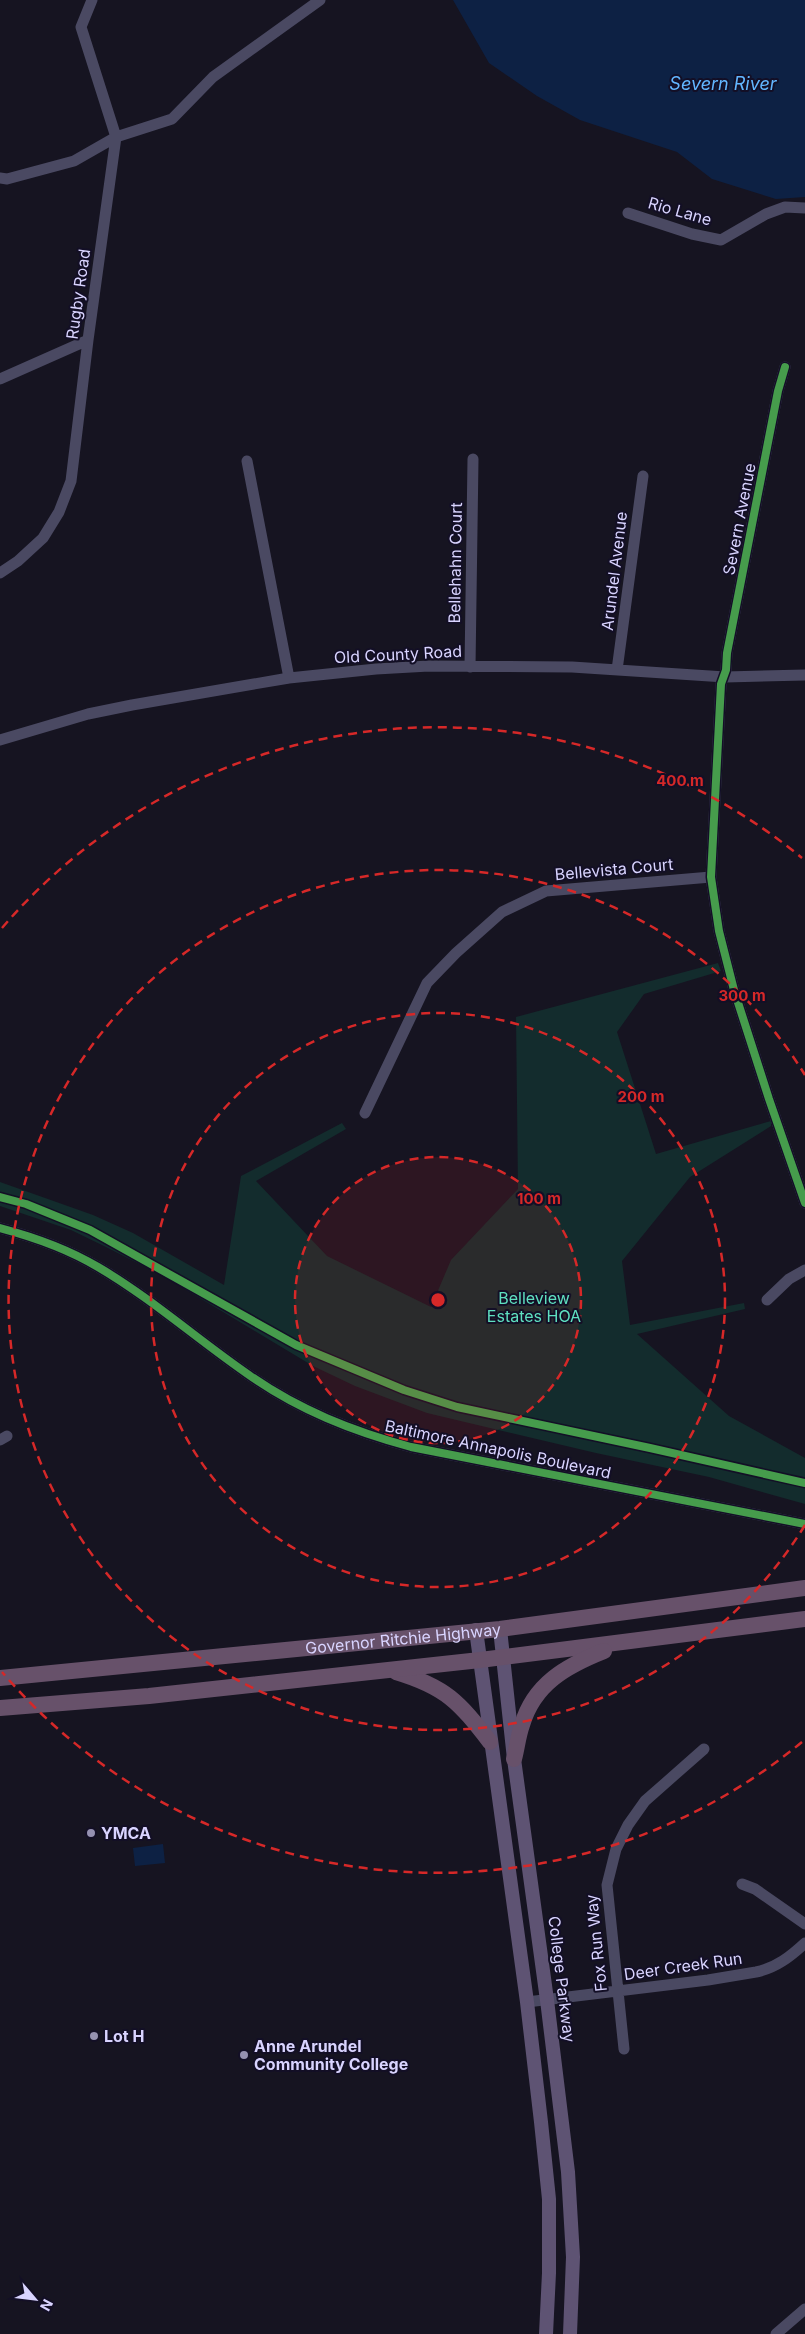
<svg xmlns="http://www.w3.org/2000/svg" width="805" height="2334" font-family="Inter,sans-serif">
	<style>
		.green { fill: #132c2d }
		.water { fill: #0d2144 }
		.lines { fill: none; stroke-linecap: round; stroke-linejoin: round }
		.minor { stroke: #4a4962; stroke-width: 11 }
		.major { stroke: #5e5373; stroke-width: 14 }
		.highway { stroke: #67516a; stroke-width: 16 }
		.cycleway-casing { stroke: #130f26; stroke-width: 11 }
		.cycleway { stroke: #469c4c; stroke-width: 8 }
		.ring { fill: none; stroke: #d62828; stroke-width: 2.5; stroke-dasharray: 9 6 }
		.poi-dot { fill: #9591b1; stroke: #130f26; stroke-width: 2 }
		.labels { text-anchor: middle; dominant-baseline: central; stroke-width: 4; stroke-linejoin: round; paint-order: stroke }
		.street-label { font-size: 16px; fill: #d9d4ff; stroke: #130f26 }
		.park-label { font-size: 16px; fill: #5fe0c0; stroke: #130f26 }
		.poi-label { font-size: 16px; font-weight: bold; fill: #d9d4ff; stroke: #130f26; text-anchor: start }
		.water-label { font-size: 18px; font-style: italic; fill: #62b6ff; stroke: #130f26 }
		.centre { fill: #d62828; stroke: #130f26; stroke-width: 2.5 }
		.ring-label { font-size: 15px; text-anchor: middle; font-weight: bold; fill: #d62828; stroke: #130f26; stroke-width: 4; stroke-linejoin: round; paint-order: stroke }
	</style>
	<rect width="100%" height="100%" fill="#161421"/>
	<path class="green" d="M 718,963 L 721,971 L 644,994 L 617,1032 L 656,1154 L 771,1121 L 771,1126 L 690,1177 L 622,1261 L 630,1325 L 744,1303 L 745,1309 L 637,1334 L 729,1416 L 805,1458 L 805,1504 L 709,1477 L 596,1453 L 427,1413 L 355,1386 L 313,1366 L 163,1276 L 106,1247 L 71,1230 L 0,1206 L 0,1182 L 93,1215 L 133,1233 L 224,1285 L 241,1176 L 342,1123 L 346,1129 L 256,1181 L 327,1256 L 431,1307 L 451,1260 L 518,1189 L 516,1017 Z"/>
	<path class="water" d="M 453,0 L 805,0 L 805,197 L 776,199 L 712,179 L 677,152 L 580,120 L 537,96 L 489,63 Z
		M 163,1844 L 165,1863 L 135,1866 L 133,1848 Z"/>
	<g class="lines">
		<path class="minor" d="M 0,178 L 7,179 L 74,161 L 116,137 L 172,119 L 213,77 L 320,0
			M 628,213 L 692,234 L 721,240 L 766,214 L 785,207 L 805,208
			M 785,367 L 778,391 L 727,653 L 726,670 L 721,684 L 711,877 L 719,931 L 734,990 L 769,1099 L 805,1203
			M 0,379 L 88,340
			M 247,461 L 289,678
			M 0,573 L 18,561 L 43,538 L 59,512 L 71,481 L 88,340 L 116,137 L 81,27 L 92,0
			M 470,667 L 473,459
			M 617,670 L 643,476
			M 0,740 L 88,714 L 132,705 L 289,678 L 376,669 L 429,666 L 572,667 L 725,677 L 805,675
			M 365,1113 L 427,983 L 456,953 L 502,912 L 546,891 L 711,877
			M 0,1228 C 34,1237 68,1249 98,1267 C 151,1298 198,1340 249,1375 C 299,1410 352,1431 411,1447 L 805,1524
			M 767,1300 L 789,1279 L 805,1270
			M 0,1440 L 7,1436
			M 742,1884 L 755,1889 L 805,1924
			M 527,2002 L 708,1980 L 756,1972 C 776,1968 791,1956 805,1943
			M 624,2049 L 607,1885 L 616,1849 L 628,1825 L 645,1801 L 704,1749
			M 776,2334 L 805,2309"/>
		<path class="major" d="M 500,1629 L 514,1759 L 547,2000 L 568,2172 L 573,2257 L 570,2334
			M 476,1630 L 527,2002 L 541,2122 L 549,2199 L 549,2273 L 546,2334"/>
		<g class="highway">
			<path d="M 396,1672 C 446,1687 459,1702 490,1742"/>
			<path id="s1" d="M 0,1678 L 500,1629 L 805,1588"/>
			<path d="M 0,1708 L 149,1696 L 480,1660 L 805,1619"/>
			<path d="M 514,1759 C 517,1748 518,1736 522,1725 C 534,1684 566,1666 604,1651"/>
		</g>
		<defs>
			<path id="cycleway" d="M 785,367 L 778,391 L 727,653 L 726,670 L 721,684 L 711,877 L 719,931 L 734,990 L 769,1099 L 805,1203
				M 0,1197 L 26,1204 L 90,1230 L 296,1345 L 404,1390 L 457,1407 L 650,1448 L 805,1483
				M 0,1228 C 34,1237 68,1249 98,1267 C 151,1298 198,1340 249,1375 C 299,1410 352,1431 411,1447 L 805,1524"/>
		</defs>
		<use href="#cycleway" class="cycleway-casing"/>
		<use href="#cycleway" class="cycleway"/>
	</g>
	<circle cx="438" cy="1300" r="143" fill="#d62828" fill-opacity=".12"/>
	<g class="ring">
		<circle cx="438" cy="1300" r="143"/>
		<circle cx="438" cy="1300" r="287"/>
		<path d="M805 1525A430 430 0 1 1 805 1075"/>
		<path d="M802 1742A573 573 0 0 1 2 1672M2 928A573 573 0 0 1 802 858"/>
	</g>
	<g class="poi-dot">
		<circle cx="91" cy="1833" r="5"/>
		<circle cx="94" cy="2036" r="5"/>
		<circle cx="244" cy="2055" r="5"/>
	</g>
	<g class="labels">
		<g class="street-label">
			<text transform="translate(680 211) rotate(16)">Rio Lane</text>
			<text transform="translate(78 294) rotate(-82)">Rugby Road</text>
			<text transform="translate(739 519) rotate(-79)">Severn Avenue</text>
			<text transform="translate(455 563) rotate(-89)">Bellehahn Court</text>
			<text transform="translate(614 571) rotate(-83)">Arundel Avenue</text>
			<text transform="translate(398 654) rotate(-3)">Old County Road</text>
			<text transform="translate(614 869) rotate(-5)">Bellevista Court</text>
			<text transform="translate(498 1449) rotate(12)">Baltimore Annapolis Boulevard</text>
			<text stroke="none"><textPath href="#s1" startOffset="405">Governor Ritchie Highway</textPath></text>
			<text transform="translate(596 1943) rotate(-96)">Fox Run Way</text>
			<text transform="translate(683 1966) rotate(-8)">Deer Creek Run</text>
			<text transform="translate(562 1979) rotate(83)">College Parkway</text>
		</g>
		<g class="park-label">
			<text x="534" y="1298">Belleview<tspan x="534" dy="18">Estates HOA</tspan></text>
		</g>
		<g class="poi-label">
			<text x="101" y="1833">YMCA</text>
			<text x="104" y="2036">Lot H</text>
			<text x="254" y="2046">Anne Arundel<tspan x="254" dy="18">Community College</tspan></text>
		</g>
		<g class="water-label">
			<text x="723" y="83">Severn River</text>
		</g>
	</g>
	<circle cx="438" cy="1300" r="8" class="centre"/>
	<g class="ring-label">
		<text x="680" y="786">400 m</text>
		<text x="742" y="1001">300 m</text>
		<text x="641" y="1102">200 m</text>
		<text x="539" y="1204">100 m</text>
	</g>
	<g transform="translate(35 2299) rotate(118)" stroke="#130f26" stroke-width="4" paint-order="stroke">
	<path d="M0-4L9 19L0 12L-9 19Z" fill="#d9d4ff"/>
	<text y="-8" font-size="14" font-weight="bold" text-anchor="middle" fill="#d9d4ff">N</text>
	</g>
</svg>
